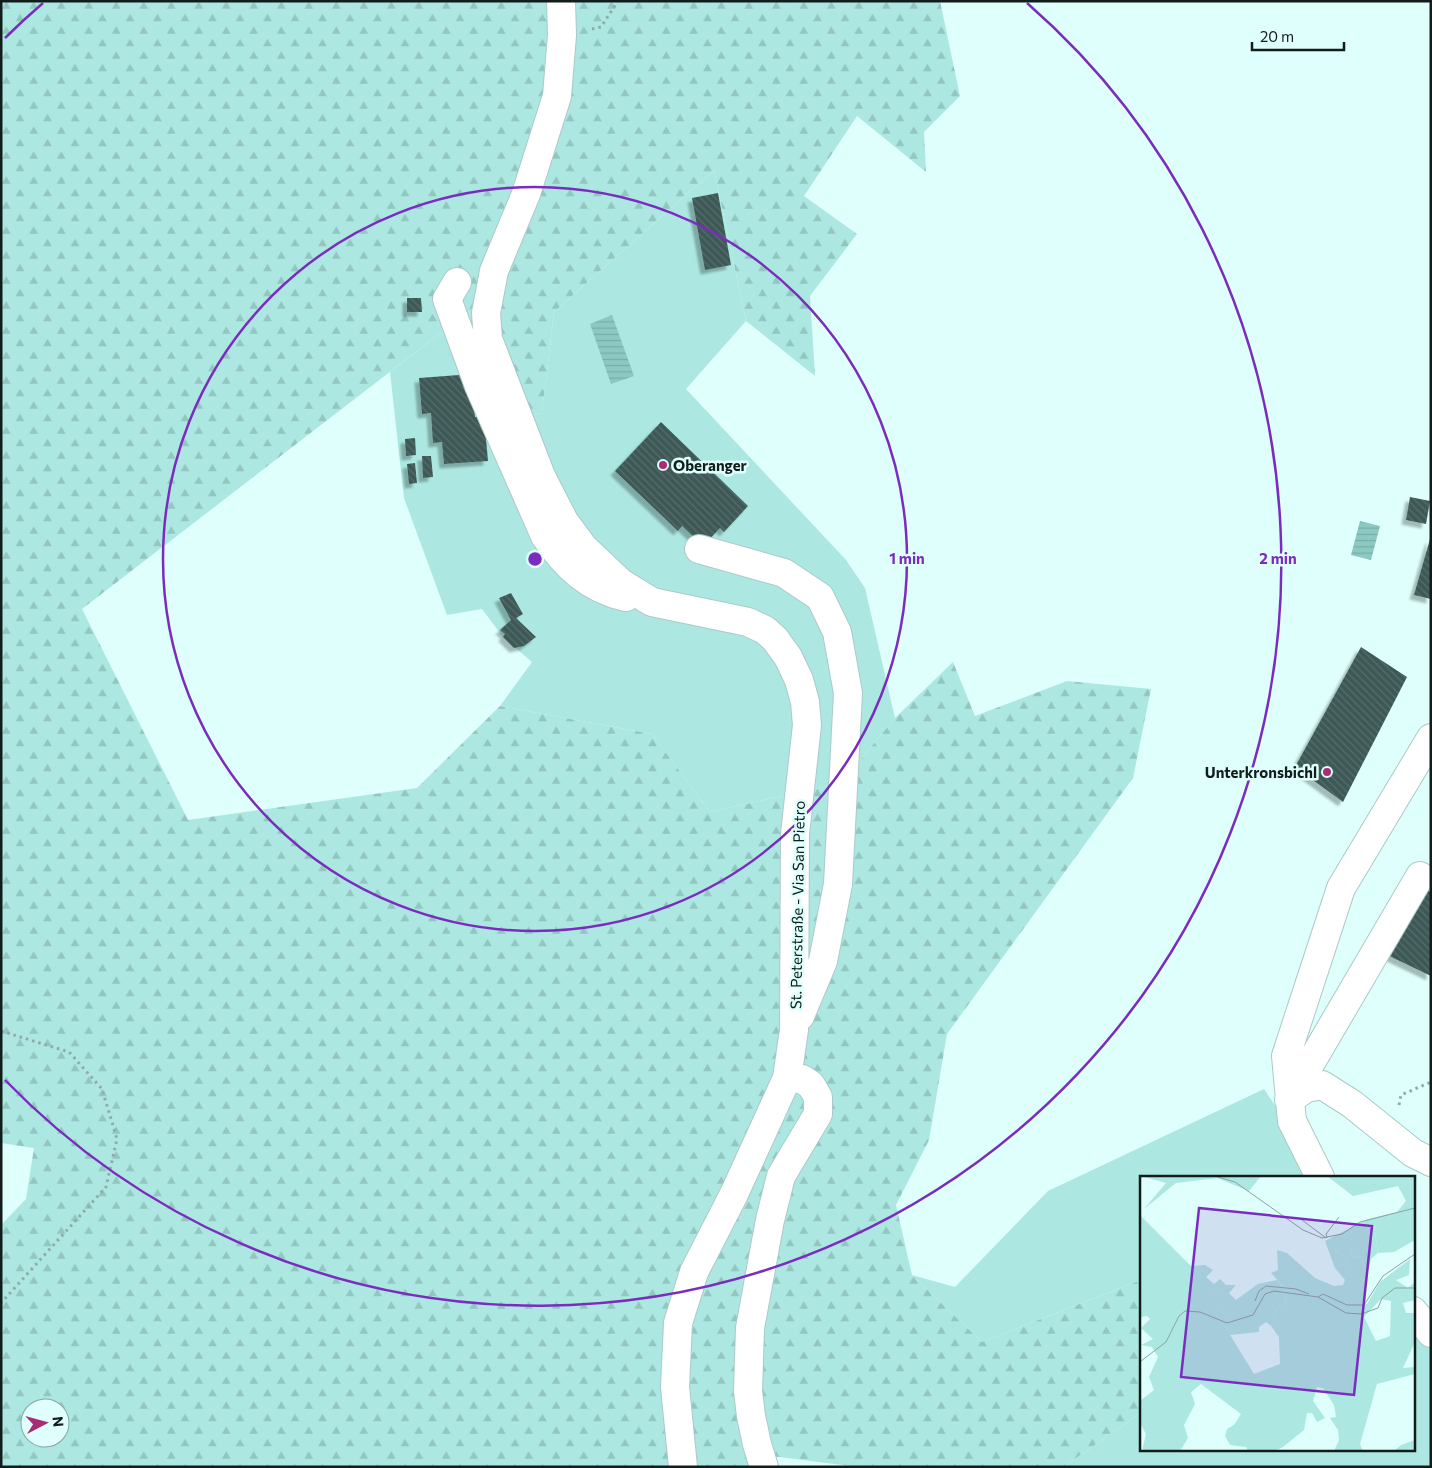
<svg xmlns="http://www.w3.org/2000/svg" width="1432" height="1468" font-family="Commissioner,sans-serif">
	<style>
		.green { fill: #ace8e1 }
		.forest { fill: url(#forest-firs); fill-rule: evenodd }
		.water { fill: url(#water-rules) }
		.building { fill: url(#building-back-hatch); filter: url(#shadow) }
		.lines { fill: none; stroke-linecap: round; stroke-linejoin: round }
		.minor-casing { stroke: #abcac7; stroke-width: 30 }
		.path { stroke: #91aaa7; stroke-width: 3; stroke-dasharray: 2.5 4; stroke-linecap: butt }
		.minor { stroke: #fff; stroke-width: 28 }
		.ring { fill: none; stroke: #7b2cbf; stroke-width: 2.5 }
		.poi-dot { fill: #ac2b76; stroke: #defffb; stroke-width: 2 }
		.labels { text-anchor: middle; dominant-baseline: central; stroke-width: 5; stroke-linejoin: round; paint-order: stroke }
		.poi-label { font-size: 15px; font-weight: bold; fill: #111c1b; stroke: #defffb; text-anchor: start }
		.street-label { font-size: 15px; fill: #111c1b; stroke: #defffb }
		.inset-road { fill: none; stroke: #8ca4a1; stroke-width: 1 }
		.view { fill: #7b2cbf; fill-opacity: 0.15; stroke: #7b2cbf; stroke-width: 2.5 }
		.inset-edge { fill: none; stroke: #111c1b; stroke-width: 2.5 }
		.centre { fill: #7b2cbf; stroke: #defffb; stroke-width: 2.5 }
		.ring-label { font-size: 15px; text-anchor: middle; font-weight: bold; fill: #7b2cbf; stroke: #defffb; stroke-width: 5; stroke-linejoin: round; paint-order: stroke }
	</style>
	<defs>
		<pattern id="forest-firs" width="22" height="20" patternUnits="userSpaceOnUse" patternTransform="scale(1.25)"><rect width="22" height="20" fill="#ace8e1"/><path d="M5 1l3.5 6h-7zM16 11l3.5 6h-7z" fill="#93c6c0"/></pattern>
		<pattern id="water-rules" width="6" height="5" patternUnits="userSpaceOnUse" patternTransform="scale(1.25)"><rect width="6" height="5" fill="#8dc9c3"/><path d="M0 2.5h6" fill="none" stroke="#79aca7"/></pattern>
		<pattern id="building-back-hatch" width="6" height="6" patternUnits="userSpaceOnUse" patternTransform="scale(1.25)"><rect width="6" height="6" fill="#3d5956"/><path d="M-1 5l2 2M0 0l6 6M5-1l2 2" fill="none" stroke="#566d6a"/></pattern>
		<filter id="shadow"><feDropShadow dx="-4.5" dy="4.5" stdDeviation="1" flood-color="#0004"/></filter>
	</defs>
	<rect width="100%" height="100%" fill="#defffb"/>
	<path class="green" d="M 714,170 L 746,321 L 686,389 L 846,560 L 865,588 L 895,718 L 841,783 L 710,812 L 652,734 L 500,706 L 532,662 L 503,637 L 482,609 L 447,615 L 404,498 L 390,372 L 469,311 L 520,419 L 542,413 L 554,312 Z
		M 1264,1089 L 1323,1177 L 1141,1177 L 1141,1280 L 982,1342 L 912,1275 L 955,1287 L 1048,1191 Z
		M 1413,1312 L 1431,1338 L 1431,1467 L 1063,1467 L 1141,1413 L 1141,1449 L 1413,1449 Z"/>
	<path class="forest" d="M 1,1 L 940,1 L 960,96 L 924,132 L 926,172 L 857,116 L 804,196 L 857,234 L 810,296 L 815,376 L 746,321 L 714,170 L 554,312 L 542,413 L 520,419 L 469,311 L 82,609 L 188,820 L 417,788 L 500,706 L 652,734 L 710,812 L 841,783 L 895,718 L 953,662 L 975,716 L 1067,681 L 1151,689 L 1133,778 L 947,1034 L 929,1140 L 896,1205 L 912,1275 L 982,1342 L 1141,1280 L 1141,1413 L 1063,1467 L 858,1467 L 771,1456 L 771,1467 L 1,1467 L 1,1225 L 26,1199 L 34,1148 L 1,1143 ZM 30,1408 L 60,1408 L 60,1438 L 30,1438 Z"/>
	<path class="water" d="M 612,315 L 634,376 L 611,384 L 590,324 Z
		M 1360,521 L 1380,526 L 1371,560 L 1351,555 Z"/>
	<path class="building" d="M 718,193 L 731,265 L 705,270 L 692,198 Z
		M 407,298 L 421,298 L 422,312 L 407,312 Z
		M 472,374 L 475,417 L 484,416 L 488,461 L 444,464 L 442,442 L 433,443 L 431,413 L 422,414 L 419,378 Z
		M 661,422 L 748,506 L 724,532 L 720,528 L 703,546 L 682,526 L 678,531 L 615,471 Z
		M 415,438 L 416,455 L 406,456 L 405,439 Z
		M 422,456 L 431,456 L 433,477 L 423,478 Z
		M 415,463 L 417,483 L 409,484 L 407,464 Z
		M 1410,497 L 1430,501 L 1426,524 L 1406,520 Z
		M 1430,539 L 1431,539 L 1431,599 L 1414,595 Z
		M 511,593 L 523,614 L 516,618 L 536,637 L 524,646 L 514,648 L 503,637 L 505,634 L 500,630 L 511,620 L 499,598 Z
		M 1361,647 L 1407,677 L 1343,802 L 1295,767 Z
		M 1416,885 L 1431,892 L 1431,976 L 1383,953 Z"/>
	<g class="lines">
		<defs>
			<path id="minor" d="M 561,1 L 562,35 L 557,96 L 526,194 L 494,271 L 486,313 L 488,339 L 541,476 L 564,521 L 584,548 L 621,583 L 652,602 L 748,622 L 765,630 L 775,639 L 788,657 L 799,680 L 805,702 L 807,725 L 795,834 L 794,1030 L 787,1078 L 734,1194 L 694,1272 L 678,1323 L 675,1387 L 683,1467
				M 457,282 L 447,299 L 479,386 L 545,536 C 565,566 589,589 626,597
				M 699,549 L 784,573 L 820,597 L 837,632 L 848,693 L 838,884 L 823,961 L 800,1016
				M 1289,1100 L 1420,876
				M 1289,1100 L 1306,1088 L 1322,1085 L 1352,1104 L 1413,1153 L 1431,1162
				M 1320,1177 L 1292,1121 L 1286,1056 L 1341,888 L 1431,738
				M 1413,1311 L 1431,1333
				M 764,1467 L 757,1444 L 751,1416 L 748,1391 L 750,1328 L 770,1220 L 781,1176 L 818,1114 L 818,1097 L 811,1085 L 802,1079 L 787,1078"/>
		</defs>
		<use href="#minor" class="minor-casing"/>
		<path class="path" d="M 592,29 L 601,27 L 618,1
			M 1,1031 L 69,1052 L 102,1089 L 117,1139 L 106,1187 L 1,1303
			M 1399,1105 L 1401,1095 L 1431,1082"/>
		<use href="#minor" class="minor"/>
	</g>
	<g class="ring">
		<circle cx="535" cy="559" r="372"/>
		<path d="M5 38A743 743 0 0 1 43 3M1027 3A743 743 0 1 1 5 1080"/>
	</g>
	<g class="poi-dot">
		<circle cx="663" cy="465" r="5"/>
		<circle cx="1327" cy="772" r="5"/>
	</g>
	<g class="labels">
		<g class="poi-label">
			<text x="673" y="465">Oberanger</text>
			<text x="1317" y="772" text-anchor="end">Unterkronsbichl</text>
		</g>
		<g class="street-label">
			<text transform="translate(797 905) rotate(-89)">St. Peterstraße - Via San Pietro</text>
		</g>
	</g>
	<g transform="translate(1140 1176)">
		<rect width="275" height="275" fill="#defffb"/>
		<path d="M 228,43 L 234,48 L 238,77 L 231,83 L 228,95 L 220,80 L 213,82 L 211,76 L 223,67 L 195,74 L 206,81 L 212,102 L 203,109 L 205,104 L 195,92 L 185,65 ZM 137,104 L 144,111 L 146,127 L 136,133 L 131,150 L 126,146 L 119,151 L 119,156 L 90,159 L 84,149 L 85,139 L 70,119 L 89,117 L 96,124 L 118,108 Z" fill="#ace8e1"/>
		<path d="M 1,0 L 121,0 L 109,15 L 77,2 L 36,7 L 4,33 L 26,7 ZM 187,0 L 275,0 L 275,64 L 254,76 L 238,77 L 234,48 L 228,48 L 228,43 L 257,36 L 266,25 L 258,10 L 213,20 ZM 0,39 L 51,90 L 65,89 L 73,94 L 66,101 L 74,108 L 80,103 L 86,109 L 96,109 L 89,117 L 71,119 L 85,139 L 97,142 L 84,149 L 114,198 L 140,188 L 139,161 L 131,150 L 136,133 L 146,127 L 144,111 L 131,97 L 138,94 L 137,74 L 147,77 L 175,102 L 194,110 L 203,109 L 211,101 L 206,81 L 195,74 L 221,61 L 224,67 L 211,76 L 213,82 L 220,80 L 228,95 L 222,128 L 227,128 L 240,106 L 270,83 L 269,99 L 256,104 L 268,112 L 275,106 L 275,124 L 263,127 L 266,137 L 275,137 L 275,166 L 263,192 L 275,191 L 275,198 L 237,208 L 220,268 L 223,275 L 194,275 L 199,264 L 198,254 L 190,242 L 196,241 L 194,229 L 183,212 L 177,211 L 173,225 L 185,242 L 177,246 L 172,237 L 167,237 L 164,254 L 143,271 L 134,275 L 108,275 L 106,271 L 90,269 L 85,260 L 87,253 L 94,249 L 101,238 L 61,208 L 51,216 L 55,228 L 44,249 L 48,262 L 40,275 L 2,275 L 6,258 L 0,247 L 0,225 L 14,214 L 9,201 L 18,181 L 12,171 L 1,169 L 13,163 L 1,152 L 10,143 L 7,140 L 0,141 ZM 241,123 L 251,125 L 250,160 L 236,165 L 224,141 ZM 275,264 L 275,275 L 254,275 L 261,269 Z" fill="#ace8e1" fill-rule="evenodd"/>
		<path class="inset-road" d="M 75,0 L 95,6 L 163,54 L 182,62 L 202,58 L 220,46 L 275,32M 162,44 L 186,62M 187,62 L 186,58 L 199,41M 178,121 L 183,118 L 207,129 L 224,129 L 243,100 L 275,78M 115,125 L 119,115 L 126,110 L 156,113 L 169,118M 1,185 L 26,166 L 39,140 L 45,135 L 60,136 L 87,147 L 113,139 L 125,118 L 134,115 L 178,121 L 206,137 L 221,138 L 238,132 L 242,122 L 255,112 L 275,112"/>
		<path class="view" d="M 59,32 L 232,50 L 214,219 L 41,201 Z"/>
		<rect width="275" height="275" class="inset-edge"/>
	</g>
	<circle cx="535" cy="559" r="8" class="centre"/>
	<g class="ring-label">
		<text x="907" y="564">1 min</text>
		<text x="1278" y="564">2 min</text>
	</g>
	<rect width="1432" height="1468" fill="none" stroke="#111c1b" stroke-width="5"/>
	<g transform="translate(45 1423) rotate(84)"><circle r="24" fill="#defffb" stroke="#8ca4a1"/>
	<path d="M0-4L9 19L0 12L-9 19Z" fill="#ac2b76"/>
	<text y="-8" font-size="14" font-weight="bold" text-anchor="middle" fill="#111c1b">N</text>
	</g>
	<path d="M1252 42v8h92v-8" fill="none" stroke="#111c1b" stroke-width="2.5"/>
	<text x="1260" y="42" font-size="15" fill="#111c1b" stroke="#defffb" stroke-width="4" paint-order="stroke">20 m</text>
</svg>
